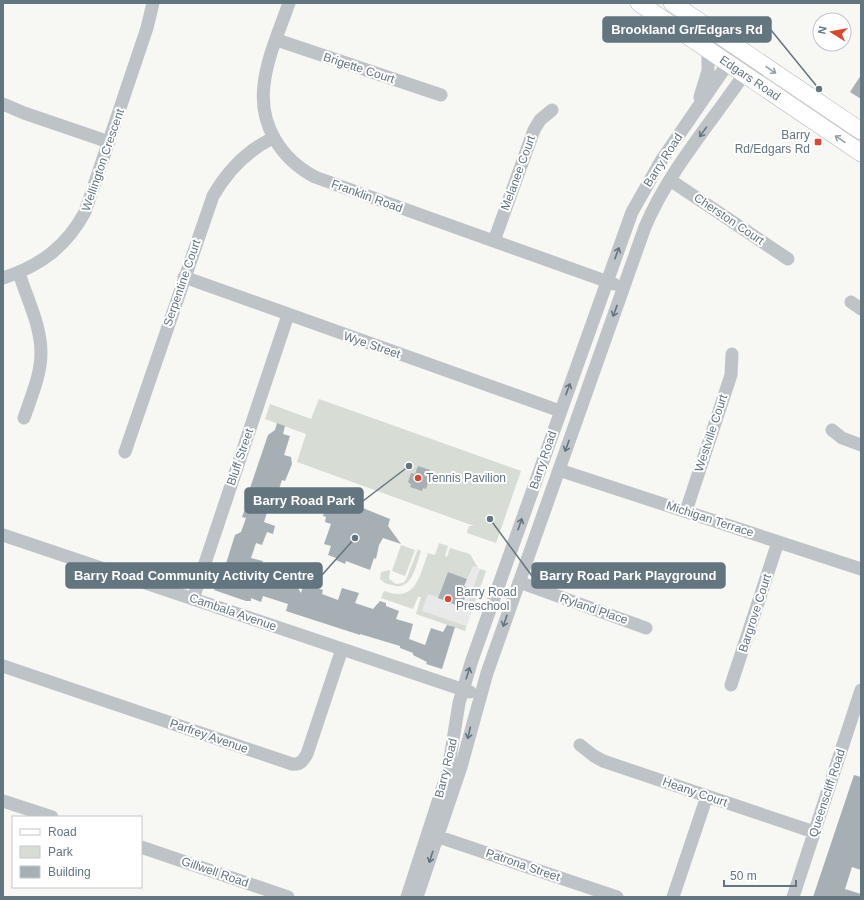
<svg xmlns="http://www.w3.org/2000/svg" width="864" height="900" font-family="Arial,sans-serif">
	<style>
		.built { fill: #e8e9e8 }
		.green { fill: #d7dcd4 }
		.building { fill: #a5afb4 }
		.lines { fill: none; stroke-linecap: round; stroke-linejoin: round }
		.major-casing { stroke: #b2b8bb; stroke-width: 18 }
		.minor { stroke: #bec3c7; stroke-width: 13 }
		.major { stroke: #fff; stroke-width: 17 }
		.oneway { stroke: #929ea5 }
		.oneway2 { stroke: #63757f }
		.poi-dot { fill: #de462d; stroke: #fff; stroke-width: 1.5 }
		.labels { text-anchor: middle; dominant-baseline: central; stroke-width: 4; stroke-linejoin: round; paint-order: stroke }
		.street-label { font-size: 12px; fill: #63757f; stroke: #fff }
		.poi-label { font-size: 12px; fill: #63757f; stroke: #fff; text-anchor: start }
		.leader { fill: none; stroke: #63757f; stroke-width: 1.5 }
		.callout-dot { fill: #63757f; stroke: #fff; stroke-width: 1.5 }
		.callout { fill: #63757f; stroke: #63757f; stroke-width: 1.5 }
		.callout-label { font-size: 13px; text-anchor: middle; font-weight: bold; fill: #fff }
	</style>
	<rect width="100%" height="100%" fill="#f7f7f4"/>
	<path class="built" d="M 437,553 L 486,571 L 465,631 L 416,614 Z"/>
	<path class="green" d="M 319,399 L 521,471 L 496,543 L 467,533 L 469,526 L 474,526 L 297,462 L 306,434 L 265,419 L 270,404 L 311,419 Z
		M 439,543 L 448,546 L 445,556 L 447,557 L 450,548 L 470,554 L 478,568 L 473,566 L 467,579 L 448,572 L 438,597 L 428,594 L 422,611 L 466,626 L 465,631 L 416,614 L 421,597 L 418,597 L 413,609 L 381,598 L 384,591 C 416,603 419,577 428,553 L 435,555 Z
		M 401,545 L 415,550 L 405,576 L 392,571 Z
		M 418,549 L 421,551 C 416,565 412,592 392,585 C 387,584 384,583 380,579 L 381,572 L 390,570 L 389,579 L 396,584 L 403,583 L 406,580 Z
		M 480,569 L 486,571 L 473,607 L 471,606 L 469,610 L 464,608 L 468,603 Z"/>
	<path class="building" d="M 861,75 L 861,99 L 850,92 Z
		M 277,423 L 285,426 L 283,434 L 290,436 L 284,455 L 291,457 L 292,464 L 285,481 L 282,480 L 274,504 L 270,503 L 264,522 L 275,526 L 273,534 L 267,532 L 262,545 L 256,543 L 251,558 L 263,561 L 262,563 L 279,569 L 280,565 L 291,569 L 288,580 L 293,580 L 301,593 L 304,583 L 323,590 L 322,594 L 338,600 L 342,588 L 359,593 L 355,603 L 373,609 L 380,601 L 386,603 L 386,606 L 399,611 L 396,619 L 413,624 L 409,639 L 425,645 L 431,628 L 443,632 L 447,625 L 455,627 L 442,669 L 426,664 L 427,662 L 413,655 L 413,653 L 400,648 L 400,646 L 360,634 L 360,635 L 286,611 L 288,604 L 263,596 L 261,602 L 251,598 L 251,601 L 246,601 L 214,590 L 218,572 L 220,569 L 224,570 L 235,535 L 241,532 L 246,518 L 242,517 L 249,498 L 245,497 L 248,488 L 250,488 L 268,435 L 275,430 Z
		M 418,466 L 430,470 L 427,478 L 429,480 L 426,489 L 423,488 L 422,491 L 410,487 L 411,484 L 408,482 L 411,473 L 415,474 Z
		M 344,504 L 352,507 L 353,504 L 390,519 L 388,526 L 401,544 L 383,538 L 379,545 L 376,559 L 374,558 L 370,570 L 346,561 L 345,564 L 336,560 L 336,558 L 328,555 L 331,546 L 324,544 L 331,524 L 325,522 L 326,517 L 323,516 L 325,509 L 340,513 Z
		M 448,572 L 467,579 L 464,586 L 469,588 L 464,600 L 456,605 L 438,598 Z
		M 854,775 L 861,777 L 861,870 L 852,867 L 845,889 L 861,894 L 861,897 L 813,897 Z"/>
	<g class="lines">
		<defs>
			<path id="major" d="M 639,3 L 861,153
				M 672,3 L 861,131"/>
		</defs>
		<use href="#major" class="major-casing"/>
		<path class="minor" d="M 289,3 C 280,29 267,57 264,85 C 259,125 281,159 315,177 L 614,284
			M 277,40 L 441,95
			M 700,97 L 708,71 L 708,51
			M 3,104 L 24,113 L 109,142
			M 670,180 L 788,259
			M 494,241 L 534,130 L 540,120 L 552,110
			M 19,273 C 27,299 41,325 41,353 C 41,375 31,397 24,418
			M 184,277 L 560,411
			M 3,278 C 40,266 66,247 85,212 L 147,28 L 153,3
			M 851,302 L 861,309
			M 832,430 L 842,438 L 861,445
			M 125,452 L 213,196 C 228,170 246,151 273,138
			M 559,470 L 861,569
			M 686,511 L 731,375 L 732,354
			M 3,535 L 470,692
			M 519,582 L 646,628
			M 193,599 L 288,315
			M 3,666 L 292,764 C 300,765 303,761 307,754 L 342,649
			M 731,685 L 778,542
			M 580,745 L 594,756 L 603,761 L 814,832
			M 3,801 L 52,817
			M 430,834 L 617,897
			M 141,847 L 288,897
			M 407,897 L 448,771 L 459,703 L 472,660 L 632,212 L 661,161 L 733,56
			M 417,897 L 461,767 L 487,673 L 645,227 C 670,168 714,120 749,67
			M 673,897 L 707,796
			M 793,897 L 861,690"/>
		<use href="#major" class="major"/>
	</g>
	<defs><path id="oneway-shaft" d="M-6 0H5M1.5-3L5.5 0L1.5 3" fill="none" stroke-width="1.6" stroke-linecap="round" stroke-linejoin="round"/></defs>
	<g class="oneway">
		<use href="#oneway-shaft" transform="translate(771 70) rotate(34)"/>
		<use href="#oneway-shaft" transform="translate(840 139) rotate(-146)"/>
	</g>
	<g class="oneway2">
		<use href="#oneway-shaft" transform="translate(703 132) rotate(126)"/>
		<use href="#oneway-shaft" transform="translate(617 253) rotate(-70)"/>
		<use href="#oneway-shaft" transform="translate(615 311) rotate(110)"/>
		<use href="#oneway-shaft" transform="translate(568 389) rotate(-70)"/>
		<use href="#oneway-shaft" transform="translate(567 446) rotate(110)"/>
		<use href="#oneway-shaft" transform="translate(520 524) rotate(-71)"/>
		<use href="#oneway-shaft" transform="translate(505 621) rotate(109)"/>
		<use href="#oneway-shaft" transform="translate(468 673) rotate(-72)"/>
		<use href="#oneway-shaft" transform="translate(469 733) rotate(103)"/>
		<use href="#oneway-shaft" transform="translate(431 857) rotate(108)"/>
	</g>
	<g class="poi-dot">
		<rect x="814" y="138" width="8" height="8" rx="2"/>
		<circle cx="418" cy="478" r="4"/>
		<circle cx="448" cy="599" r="4"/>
	</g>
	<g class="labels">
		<g class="street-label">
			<text transform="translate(359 68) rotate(18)">Brigette Court</text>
			<text transform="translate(750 78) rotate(34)">Edgars Road</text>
			<text transform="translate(103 160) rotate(-71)">Wellington Crescent</text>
			<text transform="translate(663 160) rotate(-57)">Barry Road</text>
			<text transform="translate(518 173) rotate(-70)">Melanee Court</text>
			<text transform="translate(367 196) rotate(20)">Franklin Road</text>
			<text transform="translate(729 219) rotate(34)">Cherston Court</text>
			<text transform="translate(182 283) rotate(-71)">Serpentine Court</text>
			<text transform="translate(372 345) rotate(19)">Wye Street</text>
			<text transform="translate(711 433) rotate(-72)">Westville Court</text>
			<text transform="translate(240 457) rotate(-71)">Bluff Street</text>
			<text transform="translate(543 460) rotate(-71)">Barry Road</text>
			<text transform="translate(710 519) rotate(18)">Michigan Terrace</text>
			<text transform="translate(594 609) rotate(19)">Ryland Place</text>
			<text transform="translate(233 612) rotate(19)">Cambala Avenue</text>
			<text transform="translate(755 613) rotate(-72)">Bargrove Court</text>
			<text transform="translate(209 736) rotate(19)">Parfrey Avenue</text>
			<text transform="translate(446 768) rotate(-76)">Barry Road</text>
			<text transform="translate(695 792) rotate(19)">Heany Court</text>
			<text transform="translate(827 793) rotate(-72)">Queenscliff Road</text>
			<text transform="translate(523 865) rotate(19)">Patrona Street</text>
			<text transform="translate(215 872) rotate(19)">Gillwell Road</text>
		</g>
		<g class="poi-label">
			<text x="810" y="135" text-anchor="end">Barry<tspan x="810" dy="14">Rd/Edgars Rd</tspan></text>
			<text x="426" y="478">Tennis Pavilion</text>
			<text x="456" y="592">Barry Road<tspan x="456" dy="14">Preschool</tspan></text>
		</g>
	</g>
	<path class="leader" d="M819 89L771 30M409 466L363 501M355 538L322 575M490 519L532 576"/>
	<g class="callout-dot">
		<circle cx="819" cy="89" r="4"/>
		<circle cx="409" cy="466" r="4"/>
		<circle cx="355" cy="538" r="4"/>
		<circle cx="490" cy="519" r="4"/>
	</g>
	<g class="callout">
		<rect x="603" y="17" width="168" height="25" rx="4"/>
		<rect x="245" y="488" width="118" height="25" rx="4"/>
		<rect x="66" y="563" width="256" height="25" rx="4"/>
		<rect x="532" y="563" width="193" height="25" rx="4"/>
	</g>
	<g class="callout-label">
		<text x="687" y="34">Brookland Gr/Edgars Rd</text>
		<text x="304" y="505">Barry Road Park</text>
		<text x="194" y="580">Barry Road Community Activity Centre</text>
		<text x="628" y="580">Barry Road Park Playground</text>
	</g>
	<rect width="864" height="900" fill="none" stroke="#63757f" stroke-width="8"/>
	<rect x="12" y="816" width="130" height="72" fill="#ffffff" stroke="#c1c8cc"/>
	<rect x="20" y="829" width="20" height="6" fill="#ffffff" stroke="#c1c8cc"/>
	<text x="48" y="836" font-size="12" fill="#63757f">Road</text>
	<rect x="20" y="846" width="20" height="12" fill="#d7dcd4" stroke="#c1c8cc"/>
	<text x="48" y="856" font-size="12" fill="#63757f">Park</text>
	<rect x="20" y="866" width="20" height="12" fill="#a5afb4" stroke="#c1c8cc"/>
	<text x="48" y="876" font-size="12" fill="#63757f">Building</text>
	<g transform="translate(832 32) rotate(281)"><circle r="19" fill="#ffffff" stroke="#c1c8cc"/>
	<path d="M0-3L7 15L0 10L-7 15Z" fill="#de462d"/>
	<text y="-6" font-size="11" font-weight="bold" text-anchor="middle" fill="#63757f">N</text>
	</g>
	<path d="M724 880v6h72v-6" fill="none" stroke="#63757f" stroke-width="2"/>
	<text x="730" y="880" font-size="12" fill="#63757f" stroke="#ffffff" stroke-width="3" paint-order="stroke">50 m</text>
</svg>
